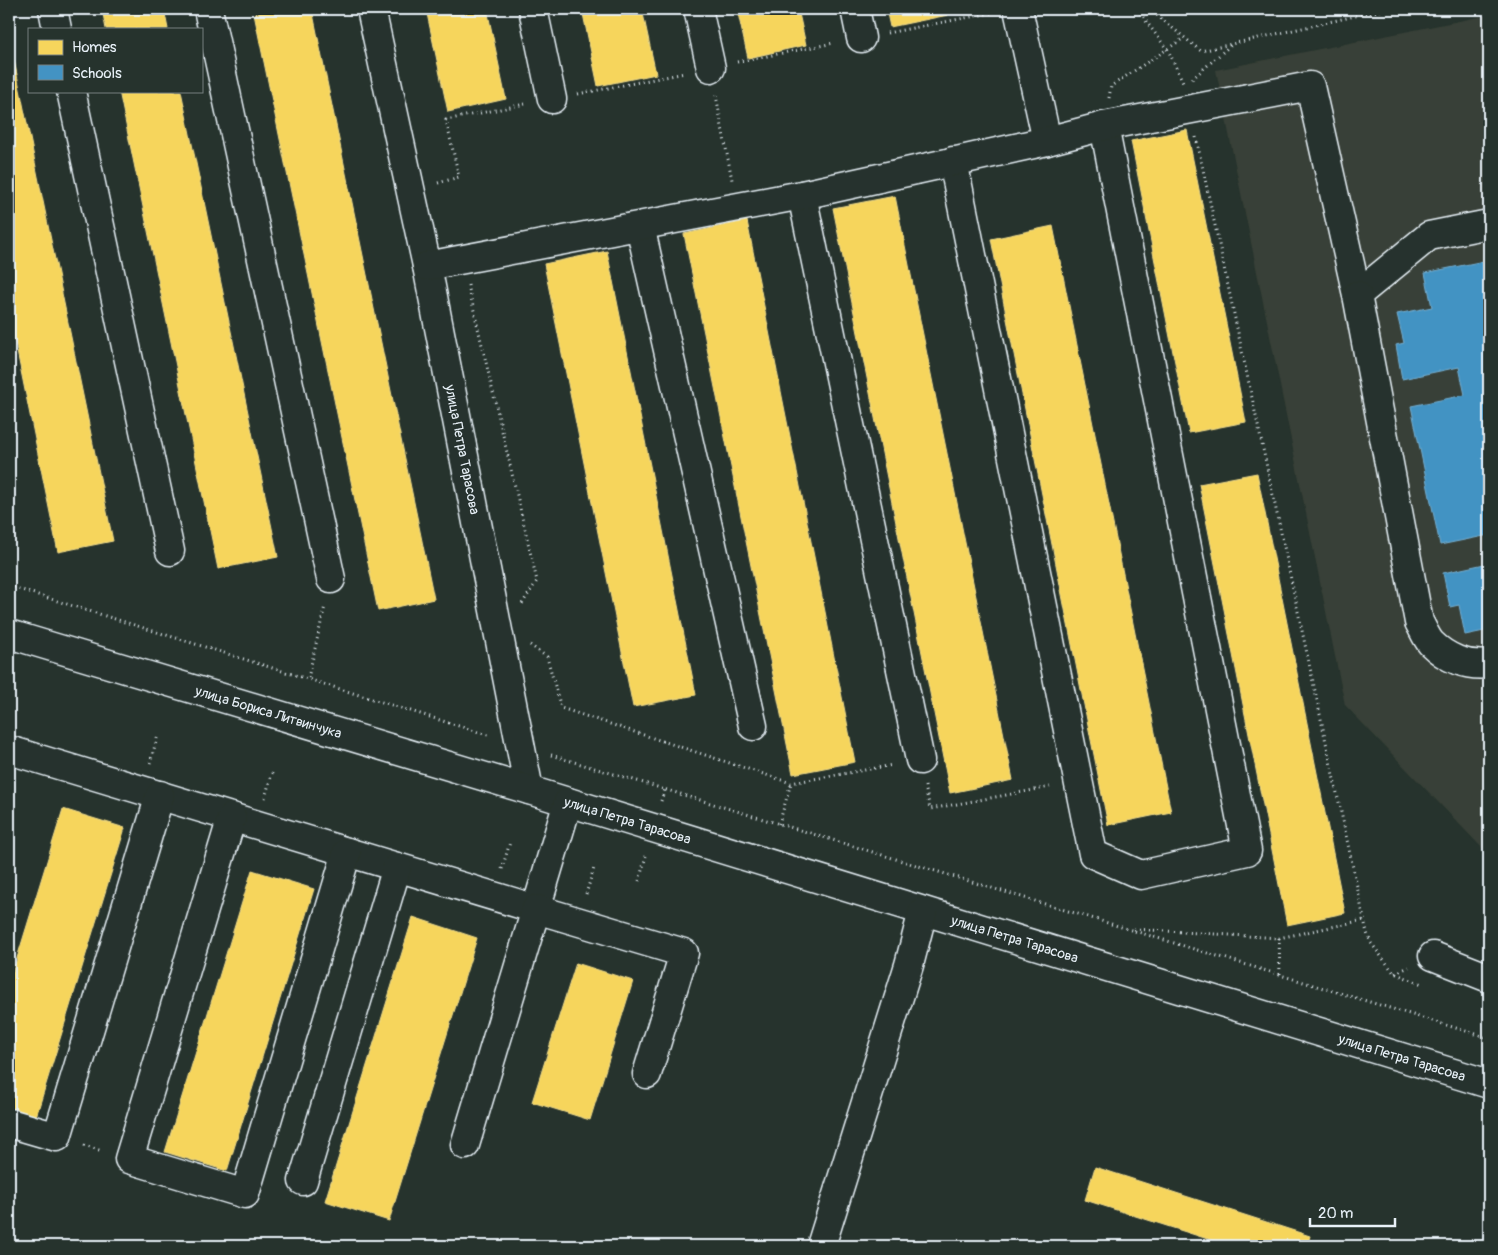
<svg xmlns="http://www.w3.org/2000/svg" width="1498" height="1255" font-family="Pangolin,sans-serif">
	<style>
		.built { fill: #394137 }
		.homes { fill: #f6d55c; stroke: #f2dd8b }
		.schools { fill: #4393c3; stroke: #74afd3 }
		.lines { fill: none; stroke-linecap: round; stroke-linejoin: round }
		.minor-casing { stroke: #e8f1f8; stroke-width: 31 }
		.path { stroke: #e8f1f8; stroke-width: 3; stroke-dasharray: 1 4; stroke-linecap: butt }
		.minor { stroke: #26332d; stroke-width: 28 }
		.labels { text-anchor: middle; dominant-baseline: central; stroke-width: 5; stroke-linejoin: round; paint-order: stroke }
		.street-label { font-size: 14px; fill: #e8f1f8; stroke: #26332d }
	</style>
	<rect width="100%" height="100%" fill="#26332d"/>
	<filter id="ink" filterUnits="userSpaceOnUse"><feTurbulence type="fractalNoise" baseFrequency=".02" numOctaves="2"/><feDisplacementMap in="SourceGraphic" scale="10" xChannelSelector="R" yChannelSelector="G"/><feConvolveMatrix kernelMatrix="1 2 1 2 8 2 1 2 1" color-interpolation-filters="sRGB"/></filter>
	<g filter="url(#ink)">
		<path class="built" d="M 1489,15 L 1489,855 L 1345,705 L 1216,70 Z"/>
		<path class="homes" d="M 102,9 L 164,9 L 168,29 L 106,29 Z
			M 278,9 L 312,9 L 434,599 L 378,611 L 254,14 Z
			M 426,9 L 487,9 L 506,99 L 448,112 Z
			M 582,9 L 642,9 L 656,74 L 598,86 Z
			M 737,9 L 798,9 L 806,45 L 748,58 Z
			M 886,9 L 947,9 L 948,15 L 890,27 Z
			M 9,36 L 113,541 L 58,552 L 9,312 Z
			M 119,91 L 181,91 L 278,557 L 218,569 Z
			M 1187,130 L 1246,422 L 1189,433 L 1131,141 Z
			M 895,196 L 1013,780 L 950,793 L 833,208 Z
			M 747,221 L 855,762 L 793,774 L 684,234 Z
			M 1053,226 L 1171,812 L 1108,825 L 991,239 Z
			M 607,251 L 696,695 L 633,707 L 544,264 Z
			M 1257,473 L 1345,913 L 1287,925 L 1199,484 Z
			M 63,809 L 125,828 L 35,1120 L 9,1112 L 9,984 Z
			M 252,870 L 314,889 L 227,1171 L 165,1152 Z
			M 413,917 L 477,938 L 389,1221 L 325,1201 Z
			M 576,963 L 633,981 L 590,1120 L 532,1102 Z
			M 1095,1167 L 1310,1236 L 1307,1246 L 1230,1246 L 1085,1200 Z"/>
		<path class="schools" d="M 1489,260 L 1489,535 L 1440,545 L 1411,406 L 1465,395 L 1459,367 L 1402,379 L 1396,345 L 1404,343 L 1397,314 L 1432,307 L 1425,273 Z
			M 1489,563 L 1489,630 L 1465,635 L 1459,605 L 1450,607 L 1443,573 Z"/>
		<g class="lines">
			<defs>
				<g id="minor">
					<path d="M 53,9 L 57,29"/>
					<path d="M 208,9 L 331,579"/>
					<path id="s1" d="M 371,9 L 427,266 L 529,790"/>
					<path d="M 533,9 L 552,99"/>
					<path d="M 698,9 L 711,68"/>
					<path d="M 855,9 L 861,38"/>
					<path d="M 1018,9 L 1047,141"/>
					<path d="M 71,91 L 170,551"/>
					<path d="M 953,161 L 1093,854 L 1141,875 L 1247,851 L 1104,126"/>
					<path d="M 802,195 L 920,760"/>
					<path d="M 640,226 L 753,726"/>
					<path d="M 427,266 L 802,195 L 1047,141 L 1104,126 L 1310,86 L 1357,295 L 1429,236 L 1489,224"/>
					<path d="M 1357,295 L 1419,622 C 1423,629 1426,637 1431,643 C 1446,658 1467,667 1489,664"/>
					<path id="s2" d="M 9,634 L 529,790 L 1489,1084"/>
					<path d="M 9,750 L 536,909 L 568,802"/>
					<path d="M 232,817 L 129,1159 L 245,1194 L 347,852"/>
					<path d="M 1433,956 L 1489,978"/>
					<path d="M 9,1123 L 57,1137 L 160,795"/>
					<path d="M 465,1145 L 536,909 L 684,953 L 647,1074"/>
					<path d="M 303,1181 L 397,867"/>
					<path d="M 821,1246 L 909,965 L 923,911"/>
				</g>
			</defs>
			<use href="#minor" class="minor-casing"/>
			<path class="path" d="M 1137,9 L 1169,52 L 1183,82
				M 1149,9 L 1201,51 L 1386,9
				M 887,33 L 991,13
				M 737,62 L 834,43
				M 1192,79 L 1232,44
				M 578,94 L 685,73
				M 716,95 L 732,180
				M 1109,98 L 1111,86 L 1184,38
				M 1196,137 L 1367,933 L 1371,943 L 1394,973 L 1422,984
				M 438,183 L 459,177 L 446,120 L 525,104
				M 468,285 L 537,581 L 522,604
				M 9,586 L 491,736
				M 530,645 L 547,657 L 561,708 L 791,783 L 893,765
				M 308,678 L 325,606
				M 551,755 L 1489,1038
				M 150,763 L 158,735
				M 925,786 L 930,809 L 1050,787
				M 265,798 L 273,770
				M 661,801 L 665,789
				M 779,824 L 791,783
				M 502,869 L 510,842
				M 639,881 L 646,856
				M 586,894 L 594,868
				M 1134,929 L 1279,938 L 1364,920
				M 1279,938 L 1280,974
				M 1395,973 L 1409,967
				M 1482,1007 L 1489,1009
				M 84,1145 L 102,1151"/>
			<use href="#minor" class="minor"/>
		</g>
	</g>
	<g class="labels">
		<g class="street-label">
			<text stroke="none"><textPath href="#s1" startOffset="450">улица Петра Тарасова</textPath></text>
			<text stroke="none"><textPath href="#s2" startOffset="271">улица Бориса Литвинчука</textPath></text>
			<text stroke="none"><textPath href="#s2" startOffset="646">улица Петра Тарасова</textPath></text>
			<text stroke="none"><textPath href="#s2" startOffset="1051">улица Петра Тарасова</textPath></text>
			<text stroke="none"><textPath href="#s2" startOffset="1456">улица Петра Тарасова</textPath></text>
		</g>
	</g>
	<rect width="1498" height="1255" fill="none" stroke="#26332d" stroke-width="30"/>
	<rect x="15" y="15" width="1468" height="1225" fill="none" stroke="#e8f1f8" stroke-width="2" filter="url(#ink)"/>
	<rect x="28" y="28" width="175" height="65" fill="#26332d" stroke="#747f7e"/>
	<rect x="38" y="40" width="25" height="15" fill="#f6d55c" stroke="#747f7e"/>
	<text x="72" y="52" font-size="15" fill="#e8f1f8">Homes</text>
	<rect x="38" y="65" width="25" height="15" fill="#4393c3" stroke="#747f7e"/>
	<text x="72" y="78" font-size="15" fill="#e8f1f8">Schools</text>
	<path d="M1310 1218v8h85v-8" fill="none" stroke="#e8f1f8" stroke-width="2.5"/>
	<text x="1318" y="1218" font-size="15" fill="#e8f1f8" stroke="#26332d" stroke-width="4" paint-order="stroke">20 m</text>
</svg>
